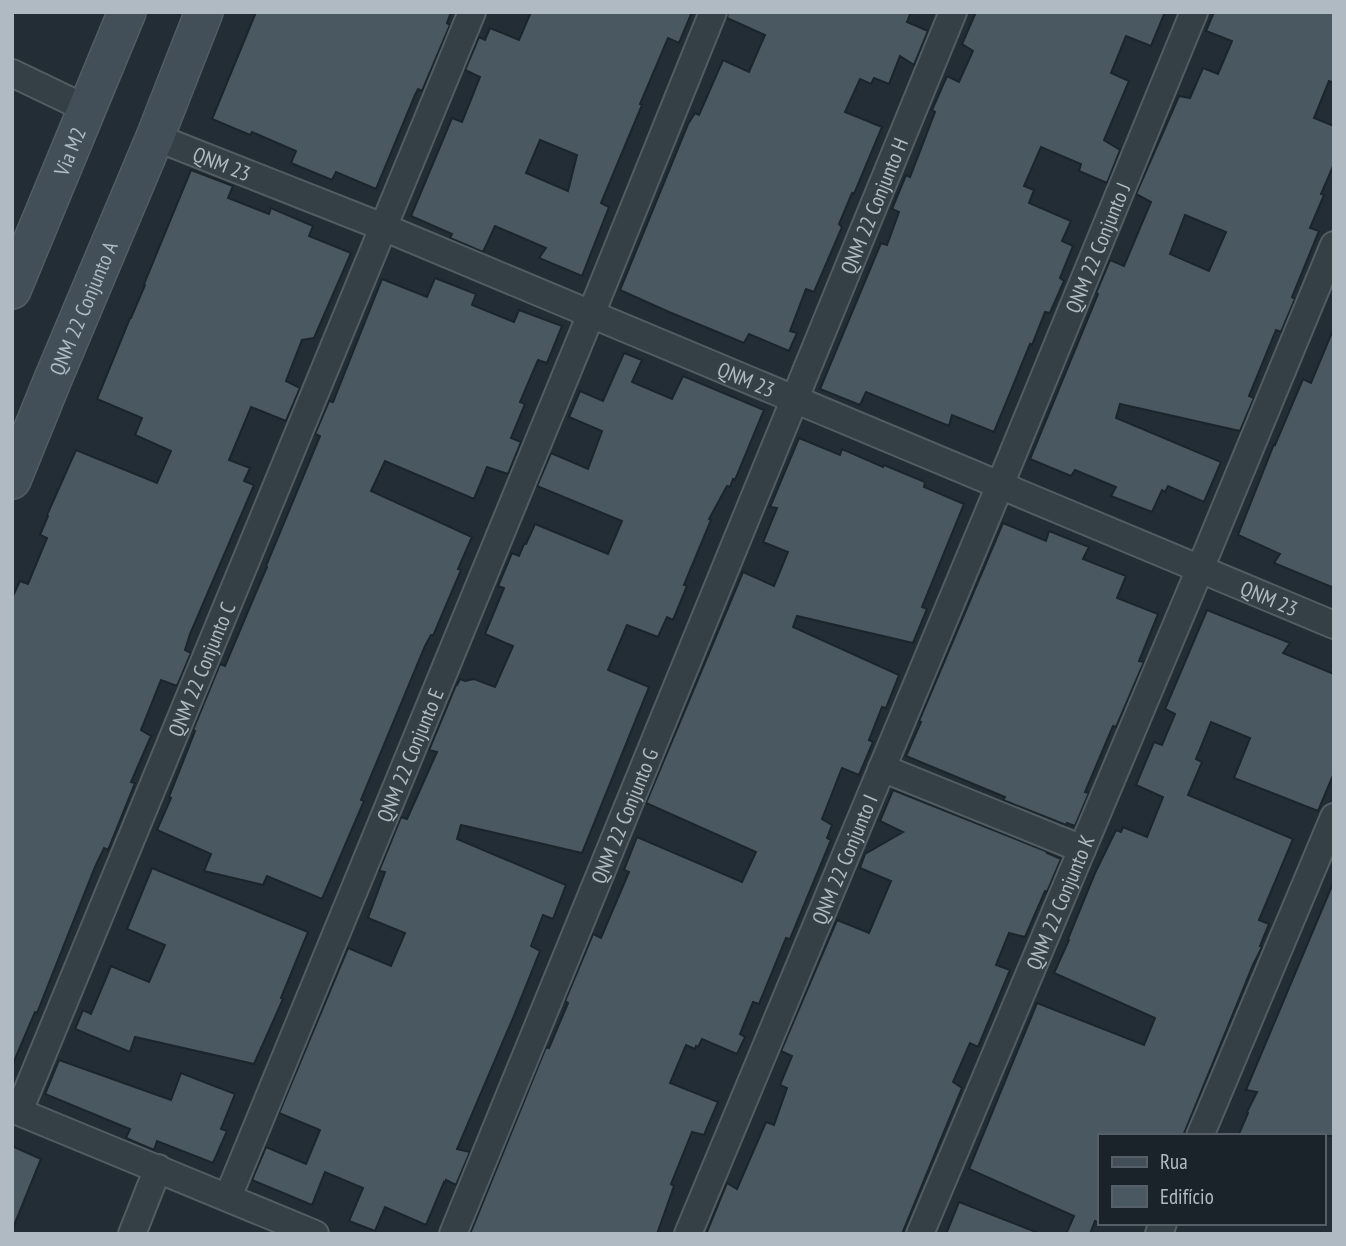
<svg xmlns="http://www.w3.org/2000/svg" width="1346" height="1246" font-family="'PT Sans Narrow',sans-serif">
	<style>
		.building { fill: #4a5861; stroke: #1c252c; stroke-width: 2; fill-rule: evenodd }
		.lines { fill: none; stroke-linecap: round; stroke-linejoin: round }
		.minor-casing { stroke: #525c63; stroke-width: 30 }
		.secondary-casing { stroke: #525c63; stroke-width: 40 }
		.minor { stroke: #353f46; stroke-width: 26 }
		.secondary { stroke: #434f58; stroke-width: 37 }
		.labels { text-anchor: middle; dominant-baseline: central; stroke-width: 6; stroke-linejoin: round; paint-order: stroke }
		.street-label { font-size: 21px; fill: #afbac2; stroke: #1a232a }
	</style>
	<rect width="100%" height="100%" fill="#222d35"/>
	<path class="building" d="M 256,12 L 451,12 L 447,23 L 450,25 L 422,91 L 418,89 L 415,95 L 376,189 L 336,172 L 332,180 L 291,163 L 296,151 L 252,132 L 250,135 L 212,119 Z
		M 531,12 L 692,12 L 679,43 L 668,38 L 640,104 L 642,105 L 601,203 L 609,207 L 582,276 L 539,258 L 546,248 L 495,226 L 483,252 L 450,238 L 452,234 L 411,216 L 452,118 L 462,122 L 480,77 L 465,70 L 479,37 L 485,40 L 490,28 L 519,40 ZM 540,140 L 577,155 L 568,191 L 526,173 Z
		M 728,12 L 911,12 L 907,22 L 928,31 L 914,65 L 900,56 L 889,84 L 874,78 L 871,84 L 860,79 L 845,112 L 882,127 L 854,194 L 852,193 L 839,224 L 842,227 L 814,292 L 806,289 L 790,331 L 797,333 L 789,351 L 749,334 L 744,343 L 669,312 L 620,290 L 688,124 L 695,113 L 699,115 L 723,60 L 749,72 L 765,35 L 727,18 Z
		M 976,12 L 1165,12 L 1151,46 L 1126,36 L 1111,73 L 1129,81 L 1104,140 L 1120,150 L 1107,183 L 1079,171 L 1081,164 L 1041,147 L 1024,186 L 1034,190 L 1029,203 L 1071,221 L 1062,241 L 1073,246 L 1060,278 L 1064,281 L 1050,313 L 1045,312 L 1032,345 L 1030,344 L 994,432 L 952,415 L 949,426 L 866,392 L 860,405 L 820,389 L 881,243 L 887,245 L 899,212 L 892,209 L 906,175 L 910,177 L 935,112 L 932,110 L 947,76 L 959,82 L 973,51 L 962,44 Z
		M 1214,12 L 1334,12 L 1334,83 L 1329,81 L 1314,118 L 1334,126 L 1334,164 L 1321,194 L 1324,195 L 1310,228 L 1319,231 L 1292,297 L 1295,299 L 1281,332 L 1276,330 L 1249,396 L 1254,398 L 1240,431 L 1120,404 L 1116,418 L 1221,462 L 1204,502 L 1168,486 L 1165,492 L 1162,490 L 1152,512 L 1111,496 L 1116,487 L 1075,470 L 1071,476 L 1030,459 L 1098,294 L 1096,293 L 1110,260 L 1124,266 L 1151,202 L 1136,194 L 1179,96 L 1190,98 L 1203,68 L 1218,74 L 1232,41 L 1206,31 ZM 1185,215 L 1226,232 L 1209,271 L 1170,254 Z
		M 191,170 L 233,186 L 228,198 L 269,214 L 271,208 L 313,226 L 309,236 L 351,253 L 314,338 L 302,340 L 286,381 L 300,388 L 286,421 L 251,407 L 229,460 L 250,468 L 244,481 L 254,485 L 190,634 L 185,650 L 191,653 L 177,686 L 161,680 L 141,730 L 151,736 L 131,782 L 135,783 L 108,850 L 104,848 L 95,867 L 37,1013 L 35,1012 L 12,1066 L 12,598 L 20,581 L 28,584 L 47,538 L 40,535 L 48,516 L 47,515 L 76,450 L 157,483 L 171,451 L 135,435 L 142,418 L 97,399 L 130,318 L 131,318 L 145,285 L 144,284 Z
		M 435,278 L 476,294 L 472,305 L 514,322 L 519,310 L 562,326 L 547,363 L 538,360 L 520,402 L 525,404 L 511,438 L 521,442 L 508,474 L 487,467 L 474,499 L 385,461 L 371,491 L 472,537 L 458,569 L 461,570 L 433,636 L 431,635 L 425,646 L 361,800 L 364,801 L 322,899 L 267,876 L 263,885 L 204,871 L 211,854 L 157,830 L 171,798 L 169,797 L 195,731 L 193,730 L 220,664 L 225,666 L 260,583 L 267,567 L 266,566 L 320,436 L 315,434 L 329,401 L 333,402 L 382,279 L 427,297 Z
		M 1333,330 L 1334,330 L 1334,588 L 1274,563 L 1280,554 L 1238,535 L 1274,444 L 1275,445 L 1303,379 L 1311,383 Z
		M 624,353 L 642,360 L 632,382 L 672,399 L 683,376 L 764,410 L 735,480 L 733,479 L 730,487 L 727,486 L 709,519 L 711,520 L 684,585 L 687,586 L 673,620 L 667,617 L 658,637 L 627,625 L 608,670 L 649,687 L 582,853 L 461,825 L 457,839 L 566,885 L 553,919 L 543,915 L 531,946 L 540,951 L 513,1018 L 457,1149 L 470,1152 L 456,1185 L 446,1180 L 445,1183 L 444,1182 L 426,1225 L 385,1207 L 375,1231 L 349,1221 L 363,1188 L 325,1172 L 312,1205 L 252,1180 L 266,1147 L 306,1164 L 320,1130 L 279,1113 L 348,948 L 391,966 L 405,933 L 368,918 L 385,872 L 379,871 L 401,817 L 407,819 L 437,752 L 429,750 L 456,685 L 457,685 L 460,679 L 465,681 L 474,679 L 495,687 L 513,646 L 485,634 L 504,588 L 498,586 L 512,553 L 519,556 L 524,544 L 526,544 L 535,524 L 608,554 L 622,521 L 537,486 L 551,453 L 588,469 L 602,431 L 569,417 L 580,391 L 603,401 Z
		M 799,438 L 840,455 L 842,449 L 883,467 L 884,465 L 925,482 L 924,487 L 964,504 L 922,607 L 927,609 L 913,643 L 797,616 L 793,627 L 899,675 L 886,708 L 882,707 L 869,740 L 873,742 L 859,775 L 842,768 L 822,819 L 832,825 L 827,838 L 831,840 L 790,939 L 786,938 L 759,1004 L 753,1002 L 740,1034 L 745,1037 L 737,1054 L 702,1039 L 698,1047 L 696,1046 L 695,1049 L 686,1045 L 670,1083 L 718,1102 L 704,1135 L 692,1132 L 671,1184 L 674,1186 L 657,1234 L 470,1234 L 546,1047 L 549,1048 L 568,1003 L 565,1001 L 593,934 L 601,938 L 629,872 L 624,870 L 637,837 L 742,882 L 756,852 L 646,803 L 743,572 L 774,586 L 788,552 L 763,542 L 777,508 L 770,507 Z
		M 1003,523 L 1046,541 L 1049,531 L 1089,547 L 1083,559 L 1126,576 L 1117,598 L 1158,614 L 1139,661 L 1144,662 L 1116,727 L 1113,726 L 1085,792 L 1089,793 L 1075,826 L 1067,823 L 1066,825 L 1003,800 L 1005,797 L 906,756 L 921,722 L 919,721 Z
		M 1207,610 L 1290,643 L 1283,653 L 1334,674 L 1334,773 L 1318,811 L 1234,778 L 1250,738 L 1211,722 L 1196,759 L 1202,762 L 1188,795 L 1293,839 L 1259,920 L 1269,924 L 1260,946 L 1262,947 L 1253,965 L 1183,1136 L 1099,1136 L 1099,1223 L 1095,1221 L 1090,1234 L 1066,1234 L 1074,1216 L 969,1169 L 1037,1003 L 1144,1045 L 1155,1018 L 1054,973 L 1069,940 L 1068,939 L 1095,873 L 1116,830 L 1121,832 L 1123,827 L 1147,837 L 1163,797 L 1136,785 L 1154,742 L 1162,745 L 1175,714 L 1165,709 Z
		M 893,790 L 1048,852 L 1047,853 L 1061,859 L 1047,892 L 1045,891 L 1025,937 L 1009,933 L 996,965 L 1010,970 L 978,1047 L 970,1043 L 953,1082 L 962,1088 L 902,1234 L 706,1234 L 727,1183 L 737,1189 L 766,1122 L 774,1125 L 787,1088 L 780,1085 L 792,1056 L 781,1051 L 837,920 L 869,933 L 891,881 L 860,868 L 865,854 L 903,832 L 880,821 Z
		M 152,868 L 308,932 L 281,998 L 283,999 L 254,1064 L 135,1037 L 130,1052 L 75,1029 L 83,1010 L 91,1014 L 111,966 L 149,982 L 165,945 L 127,929 Z
		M 1334,881 L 1334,1136 L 1238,1136 L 1248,1113 L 1247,1112 L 1257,1092 L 1246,1090 Z
		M 59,1060 L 171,1100 L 181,1073 L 235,1094 L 221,1129 L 227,1131 L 213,1163 L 157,1141 L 154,1150 L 126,1138 L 130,1129 L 45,1094 Z
		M 12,1146 L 41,1159 L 13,1228 L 12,1228 Z
		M 959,1202 L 1036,1232 L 1036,1234 L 946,1234 Z"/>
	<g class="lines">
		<defs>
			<g id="minor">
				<path d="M 12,73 L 87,109"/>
				<path id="s1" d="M 155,137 L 383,227 L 1334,625"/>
				<path d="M 882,768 L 1082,849"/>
				<path d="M 12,1109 L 315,1234"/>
				<path id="s2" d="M 19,1111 L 472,12"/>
				<path d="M 1200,1136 L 1334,817"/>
				<path id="s3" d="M 228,1197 L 591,314 L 713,12"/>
				<path d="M 132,1234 L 158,1168"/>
				<path id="s4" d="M 453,1234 L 953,12"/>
				<path id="s5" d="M 688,1234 L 1000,485 L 1194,12"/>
				<path id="s6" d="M 920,1234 L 1200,569 L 1334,245"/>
				<path d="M 1159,1234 L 1163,1223"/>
			</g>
			<g id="secondary">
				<path id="s7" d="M 12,290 L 127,12"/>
				<path id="s8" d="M 12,480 L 53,379 L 155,137 L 204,12"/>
			</g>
		</defs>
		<use href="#minor" class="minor-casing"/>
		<use href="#secondary" class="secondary-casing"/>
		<use href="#minor" class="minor"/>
		<use href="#secondary" class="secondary"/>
	</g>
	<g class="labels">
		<g class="street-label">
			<text stroke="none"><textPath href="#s7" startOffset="150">Via M2</textPath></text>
			<text stroke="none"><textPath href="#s1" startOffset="72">QNM 23</textPath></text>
			<text stroke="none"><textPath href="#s4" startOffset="1111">QNM 22 Conjunto H</textPath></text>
			<text stroke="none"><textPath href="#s5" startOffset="1068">QNM 22 Conjunto J</textPath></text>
			<text stroke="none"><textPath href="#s8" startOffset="186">QNM 22 Conjunto A</textPath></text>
			<text stroke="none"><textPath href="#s1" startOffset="639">QNM 23</textPath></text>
			<text stroke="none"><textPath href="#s1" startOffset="1206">QNM 23</textPath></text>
			<text stroke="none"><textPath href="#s2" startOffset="478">QNM 22 Conjunto C</textPath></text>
			<text stroke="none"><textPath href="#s3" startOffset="478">QNM 22 Conjunto E</textPath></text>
			<text stroke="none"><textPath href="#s4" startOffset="452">QNM 22 Conjunto G</textPath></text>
			<text stroke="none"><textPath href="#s5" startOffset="406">QNM 22 Conjunto I</textPath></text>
			<text stroke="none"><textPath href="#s6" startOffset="360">QNM 22 Conjunto K</textPath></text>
		</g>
	</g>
	<rect width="1346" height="1246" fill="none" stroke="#afbac2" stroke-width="28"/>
	<rect x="1098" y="1134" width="228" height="91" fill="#1a232a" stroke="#565f67" stroke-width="2"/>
	<rect x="1112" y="1157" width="35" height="10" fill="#434f58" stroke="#565f67" stroke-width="2"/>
	<text x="1160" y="1169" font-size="21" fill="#afbac2">Rua</text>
	<rect x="1112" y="1186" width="35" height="21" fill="#4a5861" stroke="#565f67" stroke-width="2"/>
	<text x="1160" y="1204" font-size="21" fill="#afbac2">Edifício</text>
</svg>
